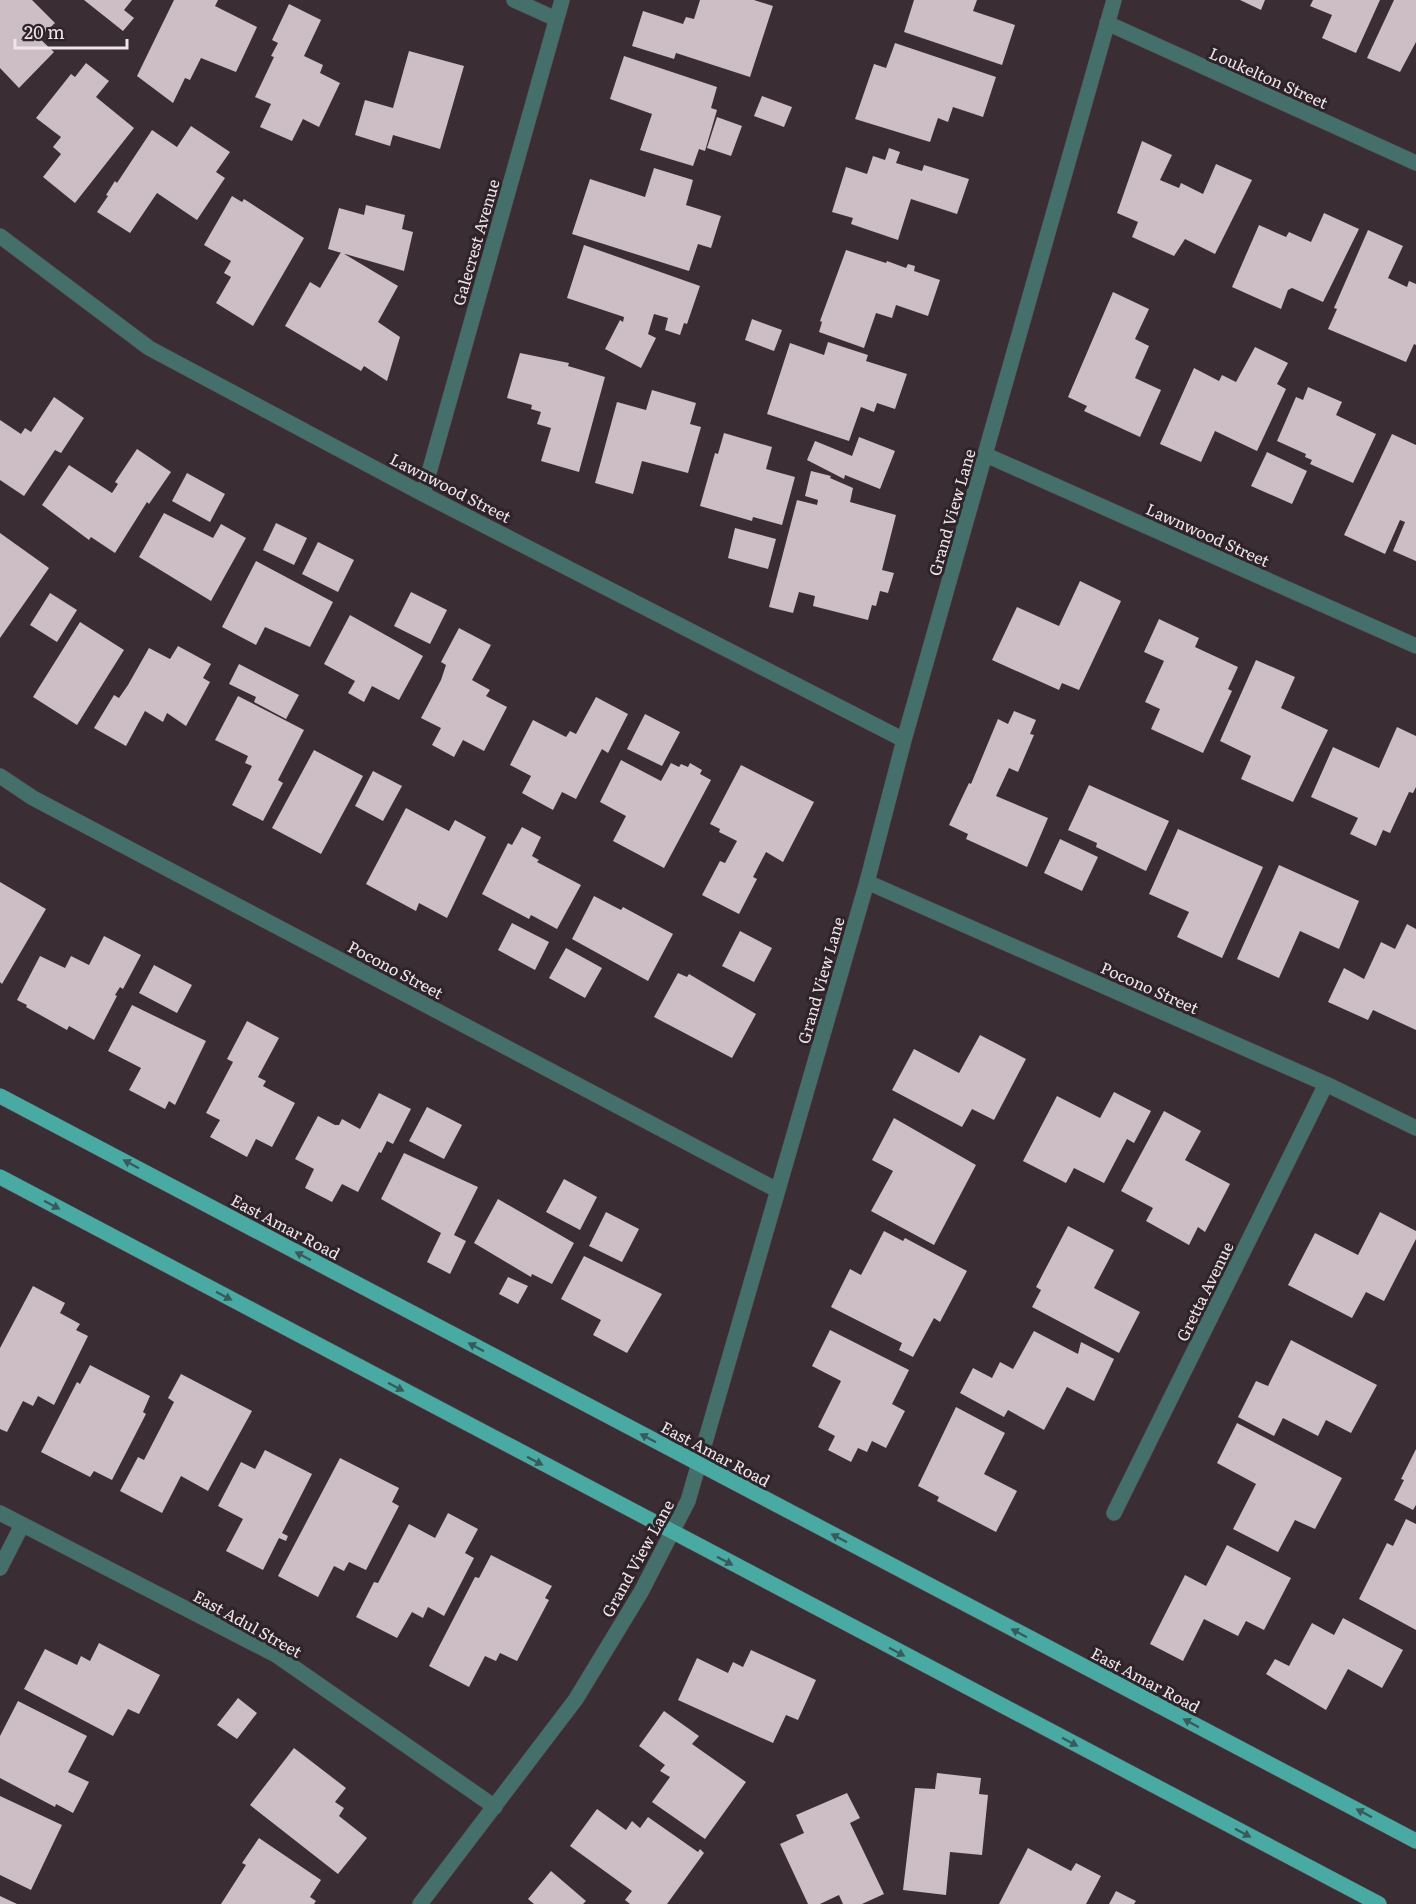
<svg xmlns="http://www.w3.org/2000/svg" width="1416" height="1904" font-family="Literata,serif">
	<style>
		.building { fill: #cdbdc5 }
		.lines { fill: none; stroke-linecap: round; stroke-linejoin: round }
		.minor-casing { stroke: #574a51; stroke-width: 16 }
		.major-casing { stroke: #574a51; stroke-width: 16 }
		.minor { stroke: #446f6a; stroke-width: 15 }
		.major { stroke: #49aaa3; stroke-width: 15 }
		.oneway { fill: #39595a }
		.labels { text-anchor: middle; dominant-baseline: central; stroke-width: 6; stroke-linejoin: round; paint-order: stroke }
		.street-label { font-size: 16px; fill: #eee5e9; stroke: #2f232a }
	</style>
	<rect width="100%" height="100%" fill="#3a2d34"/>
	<path class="building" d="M 0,0 L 32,0 L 55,23 L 39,38 L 54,52 L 19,88 L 0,68 Z
		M 84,0 L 132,0 L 124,10 L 134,18 L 123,31 Z
		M 174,0 L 218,0 L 215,6 L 257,27 L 236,72 L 201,58 L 190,80 L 185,78 L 173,103 L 137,76 Z
		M 700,0 L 754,0 L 773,6 L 750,77 L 676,53 L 674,59 L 632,46 L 643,11 L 683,24 L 686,17 L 694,19 Z
		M 914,0 L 977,0 L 973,11 L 1015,25 L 1002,65 L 904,32 Z
		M 1240,0 L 1265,0 L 1261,10 Z
		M 1313,0 L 1380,0 L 1356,53 L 1322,38 L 1332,15 L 1310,6 Z
		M 1394,0 L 1416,0 L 1416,42 L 1400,72 L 1367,58 Z
		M 289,4 L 321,20 L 304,56 L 323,65 L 320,73 L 340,83 L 319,127 L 303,119 L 292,141 L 260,127 L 271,104 L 255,97 L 274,57 L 271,56 L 278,43 L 272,40 Z
		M 895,43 L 996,77 L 983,117 L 953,107 L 948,122 L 938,118 L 930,142 L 855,119 L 874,64 L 886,68 Z
		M 409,51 L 464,66 L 440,149 L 393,135 L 390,146 L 355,135 L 365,100 L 393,108 Z
		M 624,56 L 717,87 L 711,108 L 717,110 L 705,151 L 699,149 L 693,166 L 640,150 L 652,114 L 610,99 Z
		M 86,63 L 109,81 L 96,97 L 134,128 L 75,203 L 43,177 L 61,154 L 53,147 L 61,137 L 36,118 L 71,74 L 75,77 Z
		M 762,96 L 792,107 L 784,127 L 754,116 Z
		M 717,117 L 742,126 L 731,156 L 707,148 Z
		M 191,126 L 230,152 L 216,172 L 225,178 L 197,220 L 157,193 L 130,233 L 97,212 L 108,196 L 106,195 L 115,181 L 117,183 L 152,130 L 177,147 Z
		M 1142,141 L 1172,155 L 1160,180 L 1179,188 L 1181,183 L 1203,194 L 1216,164 L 1252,180 L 1215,254 L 1185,239 L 1174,256 L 1132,237 L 1138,222 L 1117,213 Z
		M 889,148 L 900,152 L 896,163 L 922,171 L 924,165 L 969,179 L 957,214 L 911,199 L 898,240 L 851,224 L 853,218 L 832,212 L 846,167 L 867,174 L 873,156 L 885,160 Z
		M 654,168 L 693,180 L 686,205 L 721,216 L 711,248 L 698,244 L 689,271 L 572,234 L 590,179 L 645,197 Z
		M 232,196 L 242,202 L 244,199 L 304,238 L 253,326 L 216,303 L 231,277 L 224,273 L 231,261 L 204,245 Z
		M 366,205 L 405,215 L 402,229 L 413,232 L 404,271 L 328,249 L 339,208 L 364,215 Z
		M 1324,213 L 1359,229 L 1323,302 L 1292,288 L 1288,290 L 1281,309 L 1232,287 L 1259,225 L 1286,237 L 1289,232 L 1311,242 Z
		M 1368,230 L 1403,246 L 1388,278 L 1407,287 L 1409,281 L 1416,284 L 1416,345 L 1414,344 L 1406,362 L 1328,329 L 1337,309 L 1334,308 Z
		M 584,245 L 700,286 L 687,324 L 684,323 L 680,335 L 665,330 L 668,318 L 654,314 L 648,334 L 656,338 L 641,368 L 605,349 L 620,320 L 623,322 L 624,317 L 567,298 Z
		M 846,250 L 886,263 L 887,261 L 906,268 L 908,264 L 915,266 L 914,271 L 940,280 L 928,316 L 896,305 L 892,318 L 876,313 L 864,348 L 819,332 L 822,322 L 820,321 Z
		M 341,252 L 398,286 L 378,322 L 400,337 L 387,381 L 364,366 L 361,371 L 285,326 L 310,282 L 320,288 Z
		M 1113,292 L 1149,309 L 1135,339 L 1149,346 L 1135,378 L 1161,390 L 1140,437 L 1084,411 L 1087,406 L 1068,397 Z
		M 752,319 L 782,330 L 774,351 L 745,340 Z
		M 828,342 L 868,355 L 866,361 L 907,374 L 895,409 L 877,403 L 874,412 L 861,407 L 849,441 L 767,414 L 790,343 L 824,355 Z
		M 1255,347 L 1288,363 L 1277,384 L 1286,389 L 1257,451 L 1215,431 L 1201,462 L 1160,444 L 1194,368 L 1219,381 L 1222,375 L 1236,382 Z
		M 520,353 L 569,363 L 568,366 L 605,377 L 579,472 L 541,461 L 551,428 L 537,424 L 541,412 L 531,409 L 532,405 L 507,398 Z
		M 1308,387 L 1342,402 L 1336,415 L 1376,434 L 1353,483 L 1310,464 L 1312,460 L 1305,457 L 1306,454 L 1277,441 L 1296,397 L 1303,400 Z
		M 652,390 L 696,403 L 690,424 L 701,427 L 688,473 L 642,461 L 633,494 L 595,483 L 617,402 L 646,410 Z
		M 54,397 L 84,418 L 61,453 L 55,450 L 24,496 L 0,480 L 0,420 L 21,434 L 25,428 L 31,432 Z
		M 724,433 L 772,447 L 766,469 L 795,477 L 782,525 L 753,517 L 752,521 L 700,506 L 715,453 L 718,454 Z
		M 1392,434 L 1416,445 L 1416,561 L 1393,551 L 1405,522 L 1400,520 L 1385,554 L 1344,535 Z
		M 859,437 L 895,451 L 880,489 L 845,475 L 844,479 L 807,460 L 815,441 L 852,456 Z
		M 137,449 L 171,472 L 149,504 L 147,502 L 115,553 L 91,537 L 89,540 L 42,505 L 69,465 L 112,493 L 118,484 L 115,482 Z
		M 1267,452 L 1307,471 L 1292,504 L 1251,486 Z
		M 811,471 L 831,476 L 830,478 L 853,488 L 850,502 L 896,515 L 882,570 L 894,573 L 888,593 L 880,591 L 876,606 L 872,605 L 868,620 L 813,606 L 815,596 L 799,592 L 793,613 L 769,607 L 797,500 L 817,505 L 818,500 L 805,496 Z
		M 187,473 L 225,494 L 210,522 L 172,501 Z
		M 164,513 L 213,538 L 221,524 L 246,538 L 211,601 L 139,557 Z
		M 276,523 L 307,538 L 294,565 L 263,550 Z
		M 735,528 L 776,539 L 768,569 L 728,558 Z
		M 0,533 L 49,568 L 0,638 Z
		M 318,542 L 354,560 L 338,592 L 302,574 Z
		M 256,561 L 333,602 L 310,647 L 265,627 L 256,645 L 222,627 Z
		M 1080,581 L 1121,601 L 1079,690 L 1062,683 L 1059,690 L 992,660 L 1017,607 L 1059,626 Z
		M 411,592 L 447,610 L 430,644 L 394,626 Z
		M 50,593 L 77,610 L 57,642 L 30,625 Z
		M 350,615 L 423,656 L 399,700 L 372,686 L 364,702 L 348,693 L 355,681 L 324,664 Z
		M 1159,619 L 1199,638 L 1195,647 L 1238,667 L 1228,689 L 1232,691 L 1203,753 L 1151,729 L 1160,709 L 1145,702 L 1164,661 L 1144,652 Z
		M 80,622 L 124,650 L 77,725 L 33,697 Z
		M 459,628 L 491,645 L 472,680 L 490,690 L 486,696 L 507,707 L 484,751 L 463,740 L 454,757 L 432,745 L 441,728 L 421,718 L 441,680 L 446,665 L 441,662 Z
		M 178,646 L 211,664 L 203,678 L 210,682 L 186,726 L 167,713 L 163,722 L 145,711 L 126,746 L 94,728 L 114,695 L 119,698 L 128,685 L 149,648 L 170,659 Z
		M 1256,660 L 1295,677 L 1281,708 L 1328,730 L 1293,802 L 1241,779 L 1251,756 L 1220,741 Z
		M 239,664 L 299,695 L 286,719 L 254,702 L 256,697 L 229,684 Z
		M 238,696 L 304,730 L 278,780 L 283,783 L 263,821 L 232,805 L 252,766 L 245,763 L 248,756 L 215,740 Z
		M 596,697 L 628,714 L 608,753 L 602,749 L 576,799 L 562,792 L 553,810 L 522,793 L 531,776 L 510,765 L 533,720 L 566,737 L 570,731 L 576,734 Z
		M 1014,711 L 1036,720 L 1030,734 L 1034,735 L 1018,772 L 1009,768 L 996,796 L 1048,818 L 1027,867 L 966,839 L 968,834 L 949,825 L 969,783 L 971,784 L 998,719 L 1008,724 Z
		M 645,714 L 680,732 L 662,766 L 627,749 Z
		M 1397,727 L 1416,736 L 1416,787 L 1413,793 L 1409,792 L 1390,833 L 1383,830 L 1376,846 L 1350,834 L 1358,818 L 1311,797 L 1333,747 L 1379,768 Z
		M 314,750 L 363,776 L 321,854 L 272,828 Z
		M 621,760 L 661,781 L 671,763 L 679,767 L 681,764 L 688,767 L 690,763 L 702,770 L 700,774 L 711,780 L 664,868 L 613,841 L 626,816 L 600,802 Z
		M 741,765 L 814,802 L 783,862 L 766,852 L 753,877 L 757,879 L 739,914 L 702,895 L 720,861 L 725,863 L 737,841 L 719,832 L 720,829 L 710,824 Z
		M 373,771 L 402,786 L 383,821 L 355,806 Z
		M 1089,785 L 1169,821 L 1146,871 L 1096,847 L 1097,843 L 1068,830 Z
		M 406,808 L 449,831 L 455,820 L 486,837 L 447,918 L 419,903 L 416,911 L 366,884 Z
		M 522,827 L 541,837 L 532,856 L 539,860 L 537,862 L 581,885 L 557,929 L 531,915 L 529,919 L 482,894 L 508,843 L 512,845 Z
		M 1178,829 L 1263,867 L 1222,958 L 1177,937 L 1189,912 L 1149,894 Z
		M 1060,839 L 1098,857 L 1082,891 L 1044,873 Z
		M 1279,865 L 1359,901 L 1339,949 L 1300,931 L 1279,978 L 1237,959 Z
		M 0,882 L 46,909 L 2,984 L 0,982 Z
		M 594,896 L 621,910 L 623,907 L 673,934 L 648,981 L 572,939 Z
		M 512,923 L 549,942 L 535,970 L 498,950 Z
		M 1407,924 L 1416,929 L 1416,1030 L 1373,1010 L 1368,1020 L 1328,1002 L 1344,968 L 1364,979 L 1381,942 L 1395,949 Z
		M 740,931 L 772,948 L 754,982 L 722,966 Z
		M 104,936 L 141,955 L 123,989 L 120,987 L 115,995 L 117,996 L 94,1040 L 69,1026 L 67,1030 L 26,1007 L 27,1005 L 17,1000 L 40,956 L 65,968 L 71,956 L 89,965 Z
		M 566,948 L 602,968 L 585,998 L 549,978 Z
		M 154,965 L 192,985 L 177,1013 L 139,993 Z
		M 678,973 L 687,977 L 689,974 L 756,1014 L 732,1058 L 654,1017 Z
		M 132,1005 L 206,1041 L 175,1105 L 169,1101 L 165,1109 L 129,1090 L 141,1068 L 108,1051 Z
		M 247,1021 L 279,1038 L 258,1077 L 266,1081 L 263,1086 L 295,1103 L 272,1147 L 256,1139 L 247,1157 L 210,1137 L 220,1120 L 206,1113 L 233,1062 L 227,1059 Z
		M 980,1035 L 1026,1059 L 994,1120 L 972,1109 L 962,1127 L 892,1090 L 914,1049 L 959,1073 Z
		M 1114,1092 L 1151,1111 L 1134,1143 L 1127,1139 L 1104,1183 L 1074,1168 L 1066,1183 L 1023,1161 L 1057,1096 L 1100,1118 Z
		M 379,1093 L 411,1109 L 393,1144 L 387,1141 L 381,1153 L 379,1152 L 358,1192 L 342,1184 L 332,1202 L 305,1188 L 314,1169 L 295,1159 L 318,1116 L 335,1125 L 339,1125 L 342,1119 L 360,1129 Z
		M 427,1107 L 462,1125 L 444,1159 L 409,1141 Z
		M 1164,1111 L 1201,1131 L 1185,1160 L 1230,1184 L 1205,1232 L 1198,1227 L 1189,1245 L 1146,1221 L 1153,1208 L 1121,1191 Z
		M 894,1118 L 976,1165 L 934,1245 L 871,1211 L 893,1171 L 872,1160 Z
		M 404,1153 L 478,1187 L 454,1235 L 466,1241 L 450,1274 L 427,1262 L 441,1233 L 381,1199 Z
		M 564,1179 L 597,1197 L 580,1230 L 546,1212 Z
		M 498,1199 L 574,1243 L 552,1284 L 532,1274 L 531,1277 L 474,1243 Z
		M 606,1212 L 639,1229 L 622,1262 L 589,1246 Z
		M 1380,1212 L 1416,1231 L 1416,1239 L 1384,1301 L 1366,1292 L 1352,1318 L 1288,1285 L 1315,1233 L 1358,1255 Z
		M 1068,1226 L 1114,1250 L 1094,1288 L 1140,1312 L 1119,1353 L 1032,1307 L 1041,1290 L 1036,1287 Z
		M 884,1231 L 903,1241 L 905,1238 L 967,1271 L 940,1322 L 934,1318 L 913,1357 L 899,1350 L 902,1343 L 831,1307 L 850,1269 L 861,1275 Z
		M 584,1256 L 662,1294 L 627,1353 L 593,1335 L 601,1320 L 561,1299 Z
		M 508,1277 L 528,1286 L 518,1304 L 499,1294 Z
		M 33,1286 L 65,1303 L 60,1313 L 80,1324 L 76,1330 L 88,1336 L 54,1405 L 38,1396 L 33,1406 L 23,1401 L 7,1432 L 0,1429 L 0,1348 Z
		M 830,1330 L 909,1370 L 892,1404 L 905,1411 L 886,1448 L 872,1441 L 867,1452 L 858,1448 L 851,1462 L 828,1450 L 835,1436 L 818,1427 L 841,1381 L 812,1366 Z
		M 1034,1331 L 1078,1354 L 1081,1342 L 1114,1359 L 1094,1401 L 1067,1387 L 1044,1430 L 1008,1410 L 1004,1417 L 960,1393 L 973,1368 L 992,1378 L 1000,1362 L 1013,1369 Z
		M 1291,1340 L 1377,1385 L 1351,1433 L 1326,1420 L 1318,1436 L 1283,1418 L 1274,1436 L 1238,1417 L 1256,1381 L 1268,1386 Z
		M 90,1365 L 150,1396 L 143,1412 L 146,1414 L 112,1480 L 94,1471 L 90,1477 L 41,1452 L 77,1382 L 80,1384 Z
		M 181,1374 L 252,1411 L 208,1491 L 181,1476 L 162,1513 L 120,1491 L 138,1457 L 144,1460 L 174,1402 L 168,1398 Z
		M 956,1407 L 1005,1433 L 984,1474 L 1017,1491 L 996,1532 L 937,1501 L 939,1497 L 918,1486 Z
		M 1237,1423 L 1342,1478 L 1315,1529 L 1295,1520 L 1278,1552 L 1233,1529 L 1256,1484 L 1217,1463 Z
		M 1416,1449 L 1416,1505 L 1413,1510 L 1394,1500 L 1404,1480 L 1401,1479 Z
		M 265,1450 L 312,1474 L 282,1533 L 288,1536 L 286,1541 L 279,1538 L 263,1570 L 226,1551 L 243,1519 L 218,1506 L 241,1462 L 255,1469 Z
		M 340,1458 L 399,1488 L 392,1502 L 399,1506 L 366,1570 L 349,1562 L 344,1571 L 334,1566 L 318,1597 L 278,1576 Z
		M 448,1513 L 478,1529 L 465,1553 L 474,1558 L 444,1616 L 428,1607 L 423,1618 L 412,1612 L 397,1638 L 356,1617 L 374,1582 L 378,1583 L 409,1524 L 435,1538 Z
		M 1406,1519 L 1416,1524 L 1416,1630 L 1359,1599 L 1387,1543 L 1393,1546 Z
		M 1227,1545 L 1291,1578 L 1264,1630 L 1246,1621 L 1238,1636 L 1204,1619 L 1183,1661 L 1150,1644 L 1185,1575 L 1206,1586 Z
		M 491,1555 L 552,1586 L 545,1598 L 549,1600 L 517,1661 L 500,1653 L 496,1661 L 485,1656 L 469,1687 L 429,1666 L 475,1577 L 479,1578 Z
		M 1343,1618 L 1403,1650 L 1382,1688 L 1348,1669 L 1326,1710 L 1266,1674 L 1275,1659 L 1289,1666 L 1312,1623 L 1334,1635 Z
		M 99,1643 L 160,1675 L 139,1714 L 128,1709 L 113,1736 L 24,1689 L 45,1649 L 77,1665 L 81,1656 L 90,1661 Z
		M 751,1650 L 816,1680 L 798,1720 L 786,1715 L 773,1743 L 678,1700 L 697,1658 L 728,1673 L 733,1662 L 743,1667 Z
		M 238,1698 L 257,1713 L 237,1739 L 217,1725 Z
		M 18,1701 L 87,1736 L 68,1772 L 89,1782 L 73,1813 L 56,1804 L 55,1807 L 0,1778 L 0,1736 Z
		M 664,1711 L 699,1736 L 692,1744 L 746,1782 L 705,1839 L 652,1802 L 670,1777 L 660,1771 L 665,1765 L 639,1746 Z
		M 294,1748 L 346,1788 L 335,1802 L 344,1808 L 339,1816 L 367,1838 L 338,1874 L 250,1805 Z
		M 937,1773 L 981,1778 L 979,1794 L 988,1795 L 982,1855 L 950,1852 L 946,1895 L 903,1890 L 915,1788 L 935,1789 Z
		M 847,1793 L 860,1818 L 850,1823 L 884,1894 L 862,1904 L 843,1904 L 839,1895 L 820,1904 L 808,1904 L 780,1844 L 804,1833 L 796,1815 Z
		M 0,1796 L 62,1825 L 31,1890 L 0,1875 Z
		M 597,1809 L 626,1830 L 632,1821 L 640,1828 L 648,1817 L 698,1852 L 700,1849 L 704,1853 L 667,1904 L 630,1904 L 625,1900 L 632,1891 L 570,1846 Z
		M 259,1838 L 321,1880 L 310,1897 L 316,1901 L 314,1904 L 221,1904 L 246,1865 L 242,1863 Z
		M 1028,1848 L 1071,1871 L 1076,1863 L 1101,1876 L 1086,1904 L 999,1904 Z
		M 551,1871 L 586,1901 L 583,1904 L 534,1904 L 528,1899 Z
		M 1116,1891 L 1136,1901 L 1134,1904 L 1109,1904 Z
		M 0,1896 L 17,1904 L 0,1904 Z"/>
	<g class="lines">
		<defs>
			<path id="minor" d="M 514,0 L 556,19
				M 1107,23 L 1416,163
				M 0,236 L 149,348 L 423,494 L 904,740
				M 986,455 L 1416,646
				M 423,494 L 562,0
				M 0,776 L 33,798 L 777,1190
				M 867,882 L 1326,1084 L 1416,1128
				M 0,1513 L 276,1655 L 495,1807
				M 1114,1513 L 1326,1084
				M 0,1568 L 22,1525
				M 420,1904 L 576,1699 L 641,1592 L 688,1501 L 867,882 L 904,740 L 1114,0"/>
			<path id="major" d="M 0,1096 L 1416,1841
				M 0,1177 L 1379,1904"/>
		</defs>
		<use href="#minor" class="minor-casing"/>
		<use href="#major" class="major-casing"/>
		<use href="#minor" class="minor"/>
		<use href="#major" class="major"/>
	</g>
	<defs><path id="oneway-solid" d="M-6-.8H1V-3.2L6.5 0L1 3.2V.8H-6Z" transform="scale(1.5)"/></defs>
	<g class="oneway">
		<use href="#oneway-solid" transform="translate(131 1164) rotate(-152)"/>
		<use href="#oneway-solid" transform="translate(52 1205) rotate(28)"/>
		<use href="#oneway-solid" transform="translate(303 1256) rotate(-152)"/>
		<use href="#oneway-solid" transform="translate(224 1296) rotate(28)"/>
		<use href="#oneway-solid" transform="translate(476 1347) rotate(-152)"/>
		<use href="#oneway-solid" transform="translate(396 1387) rotate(28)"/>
		<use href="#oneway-solid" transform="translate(648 1438) rotate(-152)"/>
		<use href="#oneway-solid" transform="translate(535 1461) rotate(28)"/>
		<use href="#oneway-solid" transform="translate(839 1538) rotate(-152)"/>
		<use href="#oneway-solid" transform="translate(725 1561) rotate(28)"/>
		<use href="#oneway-solid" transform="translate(1019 1633) rotate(-152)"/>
		<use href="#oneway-solid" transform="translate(897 1652) rotate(28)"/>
		<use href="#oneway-solid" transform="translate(1191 1723) rotate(-152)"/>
		<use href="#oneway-solid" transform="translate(1070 1742) rotate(28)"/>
		<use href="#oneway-solid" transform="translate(1364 1813) rotate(-152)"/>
		<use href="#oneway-solid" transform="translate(1243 1833) rotate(28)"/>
	</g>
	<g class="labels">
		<g class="street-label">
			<text transform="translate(1269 77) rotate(24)">Loukelton Street</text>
			<text transform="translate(475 242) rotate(-74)">Galecrest Avenue</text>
			<text transform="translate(451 487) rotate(27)">Lawnwood Street</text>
			<text transform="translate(951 512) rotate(-74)">Grand View Lane</text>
			<text transform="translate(1208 534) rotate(24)">Lawnwood Street</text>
			<text transform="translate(396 969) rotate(28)">Pocono Street</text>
			<text transform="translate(820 980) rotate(-74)">Grand View Lane</text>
			<text transform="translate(1150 987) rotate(24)">Pocono Street</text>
			<text transform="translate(286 1226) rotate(28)">East Amar Road</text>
			<text transform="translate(1204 1291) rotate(-64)">Gretta Avenue</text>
			<text transform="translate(716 1453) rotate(28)">East Amar Road</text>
			<text transform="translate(637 1558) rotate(-61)">Grand View Lane</text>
			<text transform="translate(248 1623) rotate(29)">East Adul Street</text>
			<text transform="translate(1146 1679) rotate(28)">East Amar Road</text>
		</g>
	</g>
	<path d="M15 39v9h112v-9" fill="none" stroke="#eee5e9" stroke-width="3"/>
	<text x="24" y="39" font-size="18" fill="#eee5e9" stroke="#2f232a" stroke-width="4.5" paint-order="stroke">20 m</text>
</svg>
